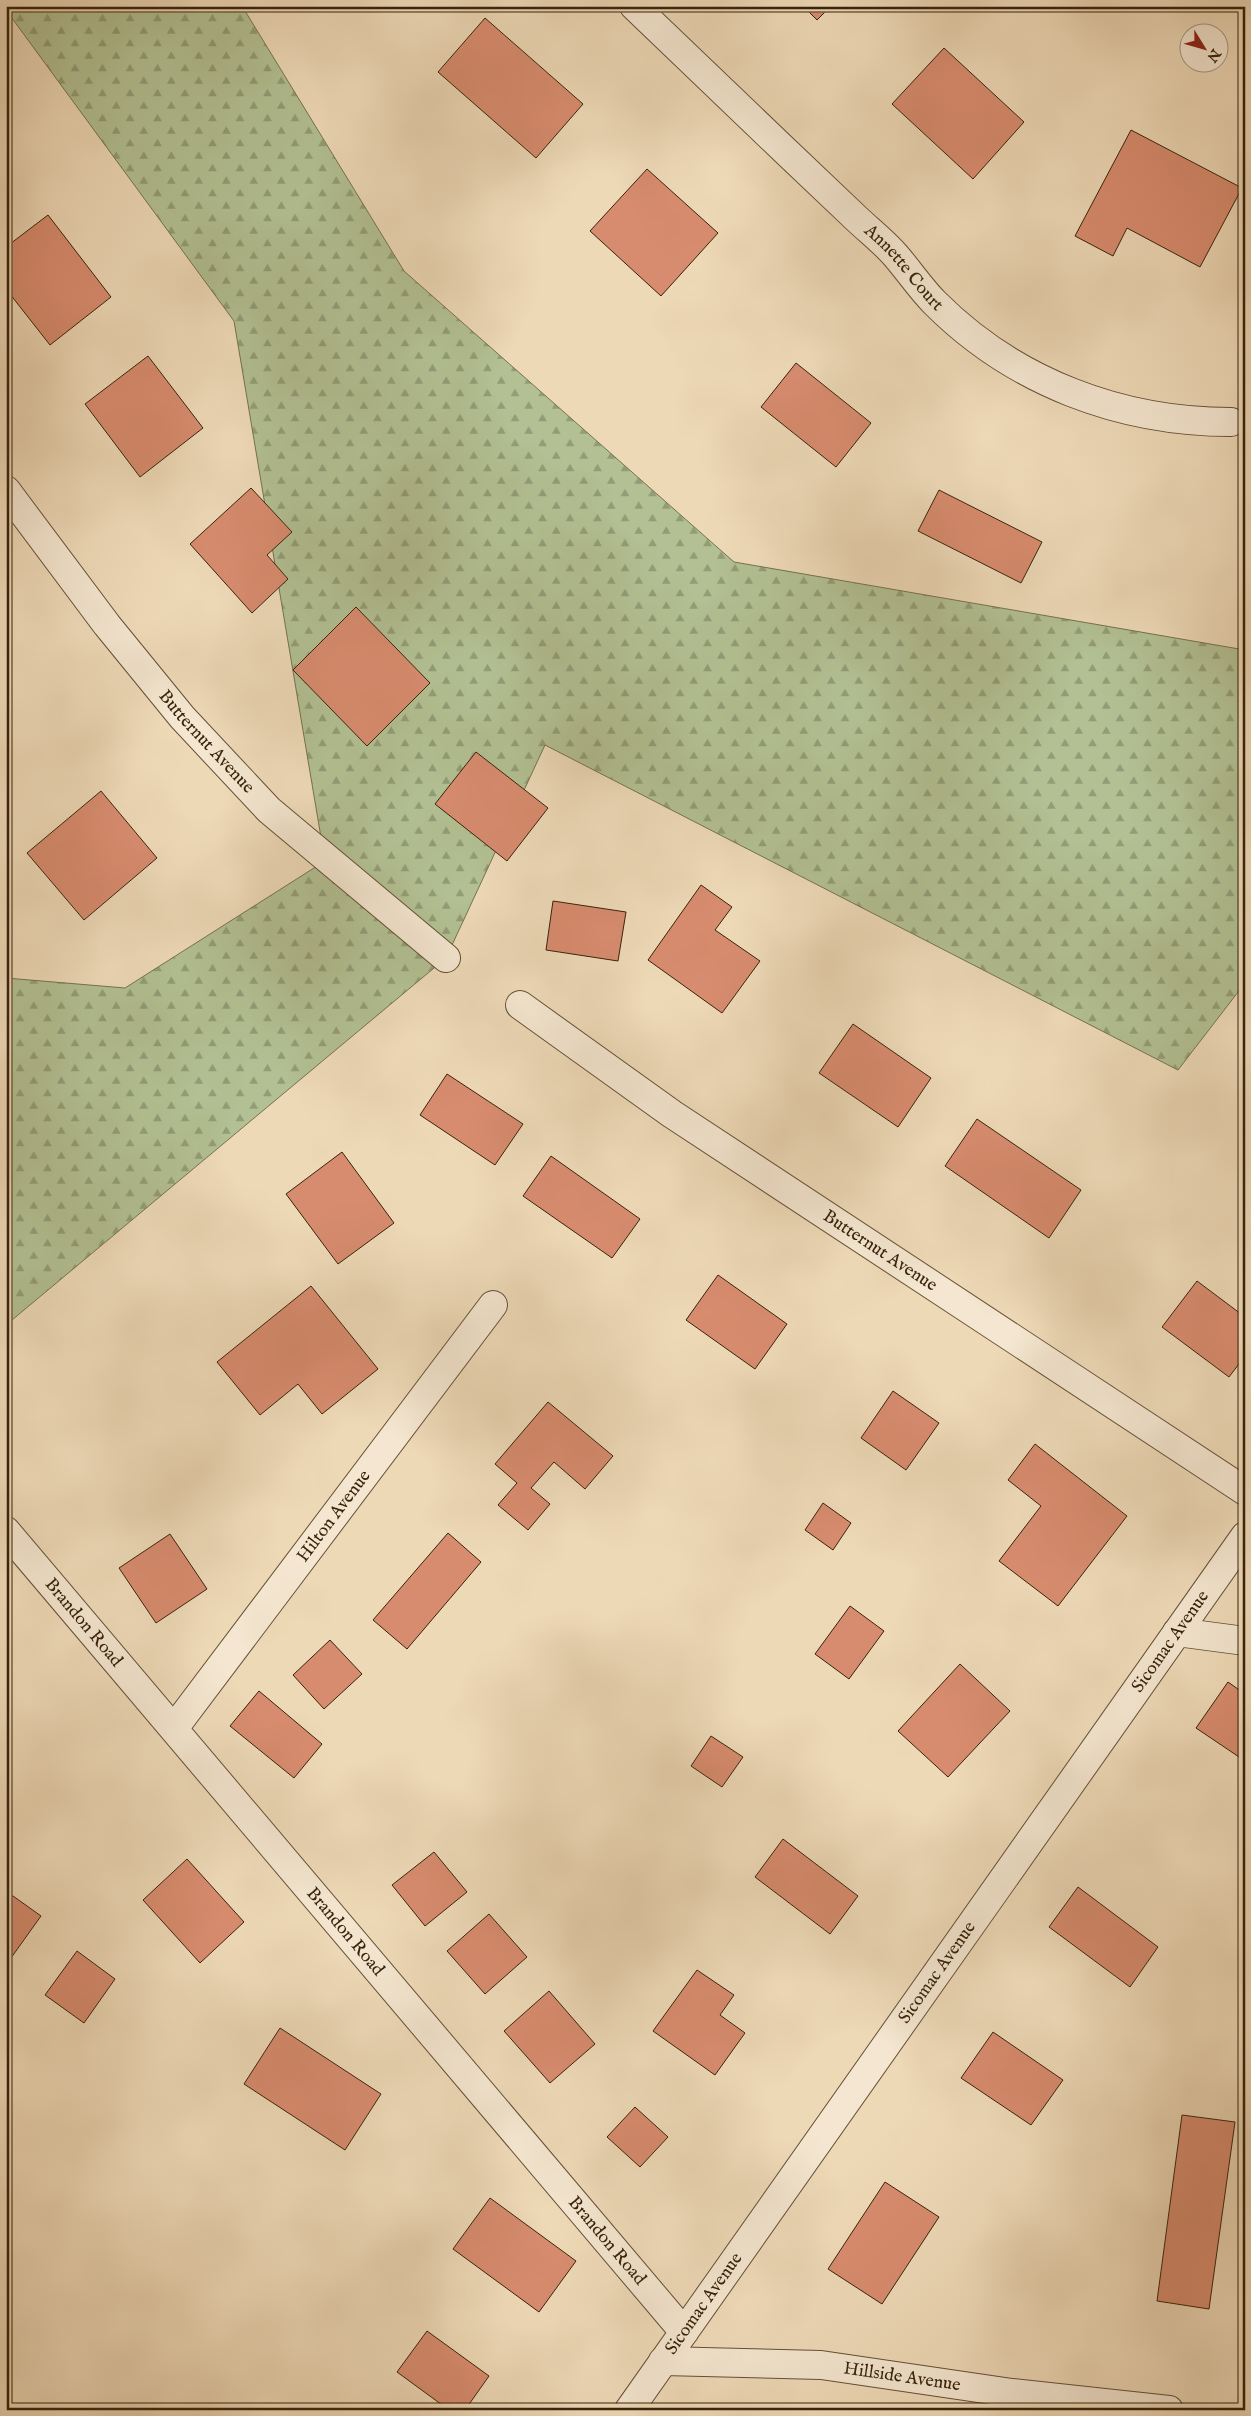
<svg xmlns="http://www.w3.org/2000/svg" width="1251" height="2416" font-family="'IM FELL English',serif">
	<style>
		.forest { fill: url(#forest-firs); stroke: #74724f }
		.building { fill: #d88c6f; stroke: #37230b }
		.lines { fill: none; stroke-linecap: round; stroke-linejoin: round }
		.minor-casing { stroke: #655036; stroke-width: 30 }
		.minor { stroke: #f4e6d0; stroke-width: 28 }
		.labels { text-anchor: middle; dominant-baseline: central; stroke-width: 5; stroke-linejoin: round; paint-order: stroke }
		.street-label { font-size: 18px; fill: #37230b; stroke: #f4e6d0 }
	</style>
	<defs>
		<pattern id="forest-firs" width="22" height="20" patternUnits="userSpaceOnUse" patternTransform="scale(1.25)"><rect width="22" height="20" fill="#b2c093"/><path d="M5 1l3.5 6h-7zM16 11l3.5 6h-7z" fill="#929c76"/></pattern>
	</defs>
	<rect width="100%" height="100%" fill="#eed9b7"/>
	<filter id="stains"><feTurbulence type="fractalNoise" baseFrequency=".004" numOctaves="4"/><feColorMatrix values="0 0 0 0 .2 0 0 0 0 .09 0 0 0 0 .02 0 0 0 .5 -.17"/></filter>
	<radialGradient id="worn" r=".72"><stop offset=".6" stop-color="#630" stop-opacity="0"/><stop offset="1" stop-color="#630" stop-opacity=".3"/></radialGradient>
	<path class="forest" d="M 6,6 L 242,6 L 404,271 L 734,562 L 1245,650 L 1245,983 L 1178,1070 L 545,745 L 446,958 L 6,1325 L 6,978 L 125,988 L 325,861 L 234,321 L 6,10 Z"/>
	<path class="building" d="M 803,6 L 831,6 L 817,20 Z
		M 485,18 L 583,104 L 536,158 L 438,72 Z
		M 944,48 L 1024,122 L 973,179 L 892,104 Z
		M 1131,130 L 1242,188 L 1200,267 L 1127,228 L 1113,256 L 1075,236 Z
		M 647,169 L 718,233 L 661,296 L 590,231 Z
		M 48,215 L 111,297 L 50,345 L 6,289 L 6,247 Z
		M 148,356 L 203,428 L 140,477 L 85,404 Z
		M 796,363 L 871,423 L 836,467 L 761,407 Z
		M 251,488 L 292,532 L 267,555 L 288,579 L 252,613 L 190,544 Z
		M 939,490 L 1042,542 L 1021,583 L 918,531 Z
		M 356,607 L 430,683 L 367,746 L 293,670 Z
		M 6,625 L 9,770 L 6,770 Z
		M 476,752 L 548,808 L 507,861 L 435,804 Z
		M 101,791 L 157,858 L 84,920 L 27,853 Z
		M 701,885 L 732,907 L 715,930 L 760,961 L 722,1013 L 648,960 Z
		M 553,901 L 626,912 L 618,961 L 546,950 Z
		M 853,1024 L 931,1078 L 898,1127 L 819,1073 Z
		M 447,1074 L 523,1124 L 495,1165 L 420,1115 Z
		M 977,1119 L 1081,1190 L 1049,1238 L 945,1166 Z
		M 342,1152 L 394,1223 L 338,1264 L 286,1194 Z
		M 551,1156 L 640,1219 L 612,1258 L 523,1196 Z
		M 718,1275 L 787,1324 L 755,1369 L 686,1320 Z
		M 1197,1281 L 1245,1317 L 1245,1356 L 1229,1377 L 1162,1327 Z
		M 311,1286 L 378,1369 L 322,1414 L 298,1384 L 260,1415 L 217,1362 Z
		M 893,1391 L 939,1423 L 906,1470 L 861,1438 Z
		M 548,1402 L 613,1456 L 585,1489 L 554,1462 L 531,1488 L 550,1504 L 528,1530 L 498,1505 L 517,1483 L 495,1464 Z
		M 1035,1444 L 1127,1516 L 1058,1606 L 999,1561 L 1041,1506 L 1008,1480 Z
		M 823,1503 L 851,1523 L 833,1550 L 805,1530 Z
		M 448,1533 L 481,1562 L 407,1649 L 373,1620 Z
		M 170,1534 L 207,1589 L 156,1623 L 119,1568 Z
		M 850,1606 L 884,1631 L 849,1679 L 815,1654 Z
		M 330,1640 L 362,1674 L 324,1709 L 293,1675 Z
		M 960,1664 L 1010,1711 L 948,1777 L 898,1731 Z
		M 1228,1682 L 1245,1694 L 1245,1761 L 1196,1728 Z
		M 259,1691 L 322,1744 L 294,1778 L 230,1726 Z
		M 711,1736 L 743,1757 L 722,1787 L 691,1766 Z
		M 783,1839 L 858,1896 L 830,1934 L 755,1877 Z
		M 434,1852 L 467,1892 L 425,1926 L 392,1885 Z
		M 187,1859 L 244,1922 L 200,1963 L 143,1900 Z
		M 1078,1887 L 1158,1947 L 1130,1987 L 1049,1927 Z
		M 6,1891 L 41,1916 L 6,1965 Z
		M 489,1914 L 527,1957 L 485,1994 L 447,1951 Z
		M 77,1951 L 115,1979 L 84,2023 L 45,1995 Z
		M 697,1970 L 734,1995 L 720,2015 L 745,2033 L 715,2075 L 653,2031 Z
		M 549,1991 L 595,2044 L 550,2083 L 504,2031 Z
		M 280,2028 L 381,2094 L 345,2150 L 244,2084 Z
		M 993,2032 L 1063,2080 L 1031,2125 L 961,2078 Z
		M 635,2107 L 668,2137 L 640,2167 L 607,2137 Z
		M 1182,2115 L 1235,2122 L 1209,2309 L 1157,2301 Z
		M 885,2182 L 939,2217 L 882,2304 L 828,2269 Z
		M 490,2198 L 576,2261 L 539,2312 L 453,2249 Z
		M 427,2331 L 489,2376 L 465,2410 L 449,2410 L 397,2372 Z"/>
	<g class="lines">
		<defs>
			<g id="minor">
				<path id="s1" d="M 634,6 C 708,77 783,149 858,220 C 871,232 885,243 896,256 C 909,271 921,289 935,303 C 1014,382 1120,422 1231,422"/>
				<path id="s2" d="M 6,490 L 107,625 L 182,717 L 269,810 L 446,958"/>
				<path id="s3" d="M 520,1005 L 672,1114 L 1245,1491"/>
				<path id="s4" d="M 6,1531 L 684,2332"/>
				<path d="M 1177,1632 L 1245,1641"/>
				<path id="s5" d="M 175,1727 L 493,1305"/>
				<path id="s6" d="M 663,2361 L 821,2365 L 1012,2393 L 1169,2410"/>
				<path id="s7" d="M 629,2410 L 1245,1536"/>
			</g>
		</defs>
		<use href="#minor" class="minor-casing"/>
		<use href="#minor" class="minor"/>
	</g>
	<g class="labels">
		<g class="street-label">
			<text stroke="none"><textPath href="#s1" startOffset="376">Annette Court</textPath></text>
			<text stroke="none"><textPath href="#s2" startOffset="322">Butternut Avenue</textPath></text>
			<text stroke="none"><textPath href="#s3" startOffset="436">Butternut Avenue</textPath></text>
			<text stroke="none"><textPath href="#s5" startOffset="264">Hilton Avenue</textPath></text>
			<text stroke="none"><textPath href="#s4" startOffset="120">Brandon Road</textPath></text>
			<text stroke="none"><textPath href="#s7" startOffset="940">Sicomac Avenue</textPath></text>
			<text stroke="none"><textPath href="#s4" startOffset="525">Brandon Road</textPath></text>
			<text stroke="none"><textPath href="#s7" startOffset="535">Sicomac Avenue</textPath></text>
			<text stroke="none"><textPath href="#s4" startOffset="930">Brandon Road</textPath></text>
			<text stroke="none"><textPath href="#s7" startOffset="130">Sicomac Avenue</textPath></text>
			<text stroke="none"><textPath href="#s6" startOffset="240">Hillside Avenue</textPath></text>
		</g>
	</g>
	<rect width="1251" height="2416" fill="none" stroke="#eed9b7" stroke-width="25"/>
	<rect x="8" y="8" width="1236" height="2401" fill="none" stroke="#37230b" stroke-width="2.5"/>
	<rect x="12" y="12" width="1226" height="2391" fill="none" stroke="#37230b"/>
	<g transform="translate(1204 48) rotate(127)"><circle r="24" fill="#f4e6d0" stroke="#a89881"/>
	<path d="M0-4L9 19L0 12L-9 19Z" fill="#8f2418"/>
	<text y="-8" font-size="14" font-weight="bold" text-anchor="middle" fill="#37230b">N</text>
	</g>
	<rect width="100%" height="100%" filter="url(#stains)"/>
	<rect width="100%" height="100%" fill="url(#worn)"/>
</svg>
